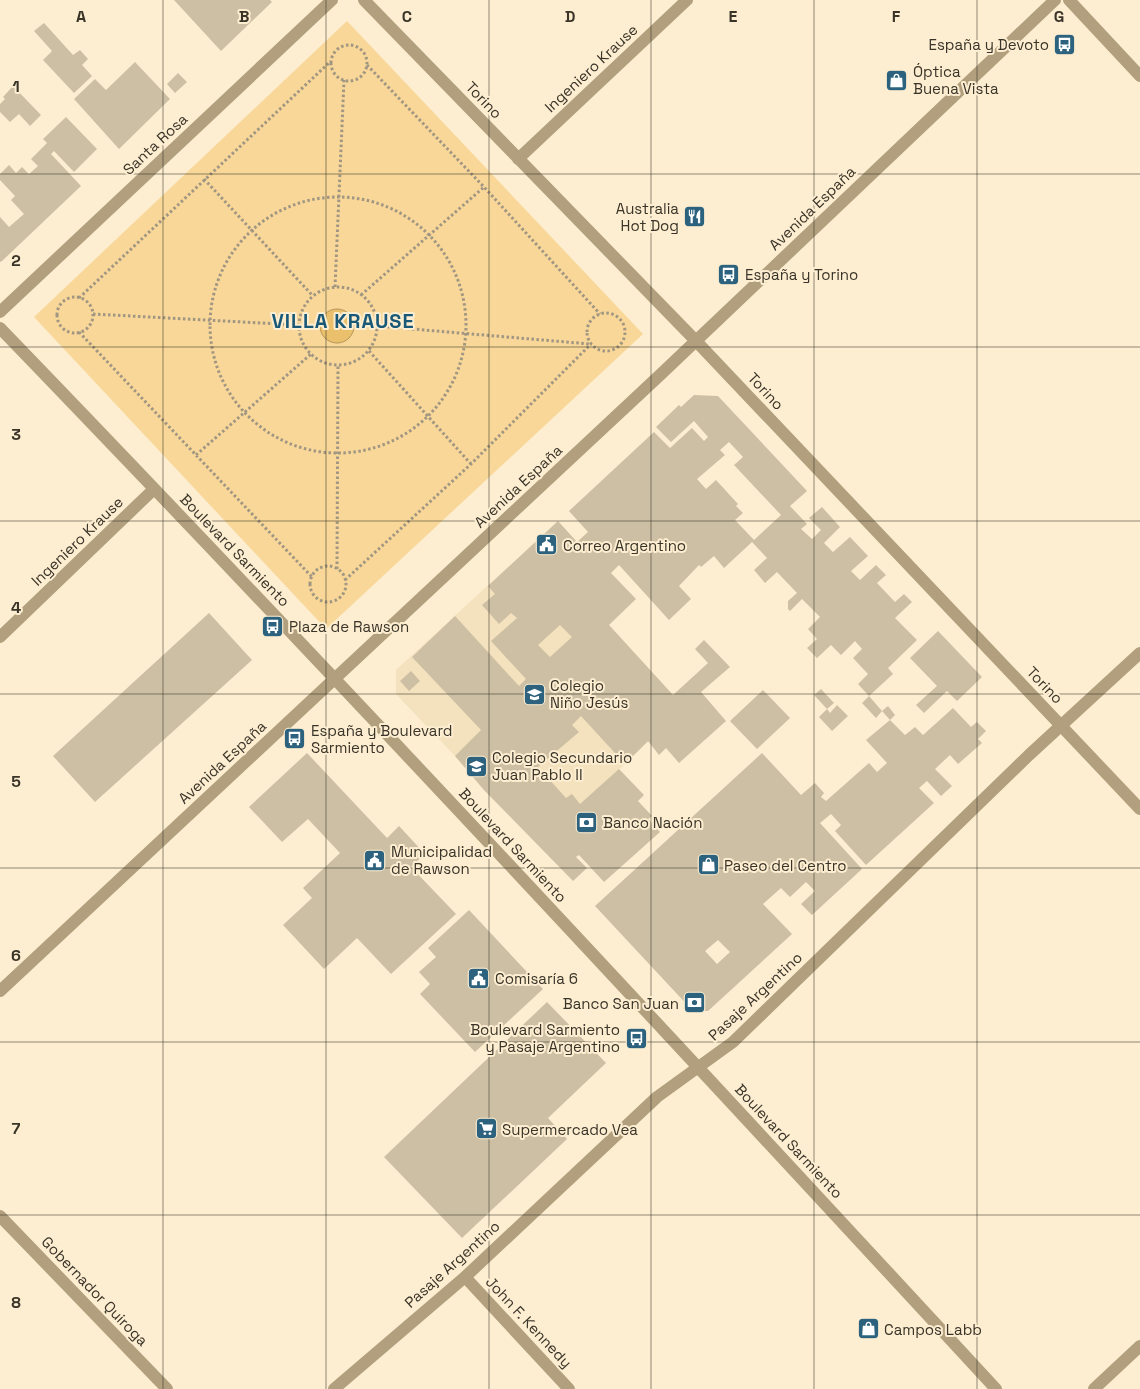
<svg xmlns="http://www.w3.org/2000/svg" width="1140" height="1389" font-family="'Space Grotesk',sans-serif">
	<style>
		.built { fill: #f4e1bd }
		.green { fill: #f8d798 }
		.water { fill: #eac06c; stroke: #b59658 }
		.building { fill: #cdbfa3; fill-rule: evenodd }
		.lines { fill: none; stroke-linecap: round; stroke-linejoin: round }
		.path { stroke: #a19682; stroke-width: 3; stroke-dasharray: 2.5 2.5; stroke-linecap: butt }
		.minor { stroke: #b19f7d; stroke-width: 12 }
		.grid { fill: none; stroke: #393328; stroke-width: 1; stroke-opacity: 0.55 }
		.labels { text-anchor: middle; dominant-baseline: central; stroke-width: 4; stroke-linejoin: round; paint-order: stroke }
		.poi-label { font-size: 15px; fill: #393328; stroke: #fdeed1; text-anchor: start }
		.street-label { font-size: 15px; fill: #393328; stroke: #fdeed1 }
		.district-label { font-size: 20px; font-weight: bold; letter-spacing: 1px; fill: #195977; stroke: #fdeed1 }
		.grid-label { font-size: 16px; text-anchor: middle; font-weight: bold; fill: #393328; stroke: #fdeed1; stroke-width: 4; stroke-linejoin: round; paint-order: stroke }
	</style>
	<rect width="100%" height="100%" fill="#fdeed1"/>
	<path class="built" d="M 534,543 L 684,707 L 625,764 L 537,844 L 484,790 L 455,756 L 396,694 L 396,670 Z"/>
	<path class="green" d="M 347,21 L 643,334 L 326,629 L 34,317 Z"/>
	<path class="water" d="M320 326a17 17 0 1 1 34 0a17 17 0 1 1-34 0Z"/>
	<path class="building" d="M 174,0 L 270,0 L 272,2 L 221,51 Z
		M 44,23 L 73,55 L 80,50 L 88,59 L 82,65 L 92,76 L 74,93 L 43,60 L 52,51 L 34,31 Z
		M 135,62 L 170,99 L 119,149 L 74,99 L 95,79 L 106,90 Z
		M 178,73 L 187,82 L 175,93 L 167,84 Z
		M 13,86 L 41,115 L 30,126 L 19,114 L 10,122 L 0,112 L 0,104 L 5,99 L 3,97 Z
		M 66,117 L 97,149 L 74,172 L 54,151 L 51,154 L 81,186 L 2,261 L 0,262 L 0,217 L 9,227 L 24,214 L 11,200 L 15,196 L 0,180 L 0,174 L 9,165 L 16,173 L 22,167 L 29,174 L 38,166 L 31,159 L 47,143 L 43,139 Z
		M 694,395 L 718,396 L 807,491 L 790,506 L 807,524 L 801,529 L 812,539 L 821,530 L 809,518 L 822,507 L 840,527 L 824,543 L 833,552 L 850,537 L 868,556 L 851,571 L 860,580 L 876,565 L 886,575 L 877,583 L 895,602 L 904,594 L 912,602 L 895,618 L 917,640 L 888,668 L 893,674 L 869,696 L 858,684 L 868,674 L 853,658 L 862,649 L 855,641 L 841,655 L 831,645 L 817,658 L 807,648 L 817,639 L 808,629 L 820,617 L 802,599 L 790,611 L 788,609 L 788,601 L 797,593 L 777,572 L 765,583 L 754,570 L 767,558 L 752,542 L 724,568 L 714,556 L 701,567 L 699,565 L 679,586 L 691,599 L 669,620 L 619,565 L 611,573 L 636,599 L 609,625 L 673,695 L 708,663 L 695,649 L 704,640 L 730,667 L 701,692 L 726,721 L 679,763 L 666,748 L 659,755 L 648,741 L 625,764 L 581,716 L 572,725 L 579,732 L 538,767 L 566,798 L 572,794 L 580,804 L 619,769 L 644,795 L 638,801 L 652,816 L 648,819 L 660,832 L 604,882 L 579,855 L 576,857 L 587,868 L 573,881 L 484,790 L 455,756 L 481,730 L 412,657 L 455,616 L 519,686 L 526,679 L 491,641 L 517,618 L 511,613 L 499,624 L 482,605 L 495,594 L 488,586 L 558,521 L 577,542 L 588,532 L 569,511 L 654,432 L 670,448 L 692,428 L 704,441 L 708,437 L 694,421 L 671,442 L 656,427 L 679,405 L 681,407 ZM 729,442 L 743,457 L 734,465 L 781,515 L 754,540 L 735,520 L 743,513 L 736,506 L 738,504 L 716,480 L 706,489 L 697,479 L 725,455 L 720,450 ZM 560,625 L 572,637 L 550,657 L 538,645 Z
		M 209,613 L 252,660 L 95,802 L 53,756 Z
		M 938,631 L 982,677 L 957,701 L 947,691 L 924,713 L 916,705 L 937,686 L 910,658 Z
		M 411,671 L 420,681 L 409,691 L 400,681 Z
		M 821,689 L 834,703 L 827,709 L 830,713 L 837,705 L 848,716 L 832,731 L 819,717 L 827,709 L 814,695 Z
		M 763,690 L 790,718 L 757,749 L 730,721 Z
		M 869,696 L 882,711 L 876,718 L 862,703 Z
		M 888,706 L 895,715 L 890,720 L 905,735 L 915,727 L 923,735 L 953,708 L 971,727 L 977,722 L 986,731 L 978,739 L 982,743 L 958,764 L 950,755 L 935,769 L 952,786 L 941,796 L 927,781 L 919,788 L 934,803 L 866,865 L 835,831 L 841,825 L 831,814 L 820,823 L 862,869 L 812,915 L 801,904 L 815,891 L 806,882 L 790,897 L 781,888 L 763,904 L 792,934 L 708,1011 L 692,1010 L 595,906 L 762,753 L 801,795 L 815,783 L 824,793 L 821,797 L 826,801 L 869,763 L 877,772 L 887,763 L 866,740 L 890,720 L 882,711 ZM 718,940 L 730,952 L 717,964 L 705,951 Z
		M 307,753 L 387,838 L 399,826 L 425,854 L 411,867 L 456,914 L 391,974 L 357,938 L 324,969 L 283,925 L 312,898 L 303,888 L 340,853 L 308,819 L 282,842 L 249,807 Z
		M 469,910 L 543,989 L 475,1052 L 420,994 L 430,984 L 419,972 L 436,957 L 428,948 Z
		M 547,1002 L 606,1063 L 548,1118 L 567,1139 L 462,1238 L 384,1157 Z"/>
	<g class="lines">
		<path class="path" d="M331 63a18 18 0 1 1 36 0a18 18 0 1 1-36 0Z
			M 367,65 L 484,187 L 600,314
			M 204,179 L 313,296
			M210 325a128 128 0 1 1 256 0a128 128 0 1 1-256 0Z
			M 335,287 L 344,80
			M299 326a39 39 0 1 1 78 0a39 39 0 1 1-78 0Z
			M 361,295 L 484,187
			M57 315a18 18 0 1 1 36 0a18 18 0 1 1-36 0Z
			M 79,298 L 331,61
			M587 332a19 19 0 1 1 38 0a19 19 0 1 1-38 0Z
			M 93,314 L 299,325
			M 377,326 L 590,344
			M 79,332 L 312,577
			M 369,351 L 471,464
			M 196,455 L 311,354
			M310 584a18 18 0 1 1 36 0a18 18 0 1 1-36 0Z
			M 337,569 L 338,365
			M 345,580 L 471,464 L 591,344"/>
		<path class="minor" d="M 364,0 L 696,341 L 1140,809
			M 1069,0 L 1140,76
			M 518,159 L 687,0
			M 0,312 L 332,0
			M 0,328 C 337,677 667,1033 996,1389
			M 0,637 L 154,489
			M 0,991 L 660,375 L 1055,0
			M 0,1216 L 167,1389
			M 465,1277 L 569,1389
			M 334,1389 L 465,1277 L 657,1097 L 733,1042 L 1029,755 L 1140,653
			M 1094,1389 L 1140,1346"/>
	</g>
	<path class="grid" d="M 163,0 L 163,1389M 326,0 L 326,1389M 489,0 L 489,1389M 651,0 L 651,1389M 814,0 L 814,1389M 977,0 L 977,1389M 0,174 L 1140,174M 0,347 L 1140,347M 0,521 L 1140,521M 0,694 L 1140,694M 0,868 L 1140,868M 0,1042 L 1140,1042M 0,1215 L 1140,1215"/>
	<defs>
		<symbol id="bus-square" viewBox="-11 -11 22 22"><rect x="-9" y="-9" width="18" height="18" rx="4" fill="#2c627d" stroke="#fdeed1"/><path d="M-5-6H5V4H4V6H2V4H-2V6H-4V4H-5ZM-3.5-4V0h7V-4ZM-3.5 1.2v1.5H-2V1.2ZM2 1.2v1.5H3.5V1.2Z" fill="#fff"/></symbol>
		<symbol id="shop-square" viewBox="-11 -11 22 22"><rect x="-9" y="-9" width="18" height="18" rx="4" fill="#2c627d" stroke="#fdeed1"/><path d="M-5-2.5h2.3a2.7 3.5 0 0 1 5.4 0H5L5.5 6h-11ZM-1.5-2.5h3a1.5 2.3 0 0 0-3 0Z" fill="#fff"/></symbol>
		<symbol id="restaurant-square" viewBox="-11 -11 22 22"><rect x="-9" y="-9" width="18" height="18" rx="4" fill="#2c627d" stroke="#fdeed1"/><path d="M-5-6h1v4h1v-4h1v4h1v-4h1v5L-1.5 .5V6h-2V.5L-5-1ZM5-6V6H3V1.5H1.5Q1.5-4 5-6Z" fill="#fff"/></symbol>
		<symbol id="civic-square" viewBox="-11 -11 22 22"><rect x="-9" y="-9" width="18" height="18" rx="4" fill="#2c627d" stroke="#fdeed1"/><path d="M-.6-6.5H3V-4.5H.6V-3L4-1V1h2V6H-6V1h2V-1L-.6-3ZM-1.2 2.5V6h2.4V2.5Z" fill="#fff"/></symbol>
		<symbol id="school-square" viewBox="-11 -11 22 22"><rect x="-9" y="-9" width="18" height="18" rx="4" fill="#2c627d" stroke="#fdeed1"/><path d="M0-5L7-2L0 1L-7-2ZM-4 1L0 2.5L4 1V4Q0 6-4 4Z" fill="#fff"/></symbol>
		<symbol id="bank-square" viewBox="-11 -11 22 22"><rect x="-9" y="-9" width="18" height="18" rx="4" fill="#2c627d" stroke="#fdeed1"/><path d="M-6-4H6V4H-6ZM0-2.3a2.3 2.3 0 1 0 0 4.6a2.3 2.3 0 1 0 0-4.6Z" fill="#fff"/></symbol>
		<symbol id="supermarket-square" viewBox="-11 -11 22 22"><rect x="-9" y="-9" width="18" height="18" rx="4" fill="#2c627d" stroke="#fdeed1"/><path d="M-6-5.5h2.5l.6 2H6L4.5 2H-2.5L-4.4-4H-6ZM-1.5 3.2a1.3 1.3 0 1 0 .1 0ZM3 3.2a1.3 1.3 0 1 0 .1 0Z" fill="#fff"/></symbol>
	</defs>
	<g fill-rule="evenodd">
		<use href="#bus-square" x="1052" y="32" width="25" height="25"/>
		<use href="#shop-square" x="884" y="68" width="25" height="25"/>
		<use href="#restaurant-square" x="682" y="204" width="25" height="25"/>
		<use href="#bus-square" x="716" y="262" width="25" height="25"/>
		<use href="#civic-square" x="534" y="532" width="25" height="25"/>
		<use href="#bus-square" x="260" y="614" width="25" height="25"/>
		<use href="#school-square" x="522" y="682" width="25" height="25"/>
		<use href="#bus-square" x="282" y="726" width="25" height="25"/>
		<use href="#school-square" x="464" y="754" width="25" height="25"/>
		<use href="#bank-square" x="574" y="810" width="25" height="25"/>
		<use href="#civic-square" x="362" y="848" width="25" height="25"/>
		<use href="#shop-square" x="696" y="852" width="25" height="25"/>
		<use href="#civic-square" x="466" y="966" width="25" height="25"/>
		<use href="#bank-square" x="682" y="990" width="25" height="25"/>
		<use href="#bus-square" x="624" y="1026" width="25" height="25"/>
		<use href="#supermarket-square" x="474" y="1116" width="25" height="25"/>
		<use href="#shop-square" x="856" y="1316" width="25" height="25"/>
	</g>
	<g class="labels">
		<g class="poi-label">
			<text x="1049" y="44" text-anchor="end">España y Devoto</text>
			<text x="913" y="71">Óptica<tspan x="913" dy="17">Buena Vista</tspan></text>
			<text x="679" y="208" text-anchor="end">Australia<tspan x="679" dy="17">Hot Dog</tspan></text>
			<text x="745" y="274">España y Torino</text>
			<text x="563" y="545">Correo Argentino</text>
			<text x="289" y="626">Plaza de Rawson</text>
			<text x="550" y="685">Colegio<tspan x="550" dy="17">Niño Jesús</tspan></text>
			<text x="311" y="730">España y Boulevard<tspan x="311" dy="17">Sarmiento</tspan></text>
			<text x="492" y="757">Colegio Secundario<tspan x="492" dy="17">Juan Pablo II</tspan></text>
			<text x="603" y="822">Banco Nación</text>
			<text x="391" y="851">Municipalidad<tspan x="391" dy="17">de Rawson</tspan></text>
			<text x="724" y="865">Paseo del Centro</text>
			<text x="495" y="978">Comisaría 6</text>
			<text x="679" y="1003" text-anchor="end">Banco San Juan</text>
			<text x="620" y="1029" text-anchor="end">Boulevard Sarmiento<tspan x="620" dy="17">y Pasaje Argentino</tspan></text>
			<text x="502" y="1129">Supermercado Vea</text>
			<text x="884" y="1329">Campos Labb</text>
		</g>
		<g class="street-label">
			<text transform="translate(591 68) rotate(-43)">Ingeniero Krause</text>
			<text transform="translate(484 100) rotate(46)">Torino</text>
			<text transform="translate(155 144) rotate(-43)">Santa Rosa</text>
			<text transform="translate(812 208) rotate(-44)">Avenida España</text>
			<text transform="translate(766 391) rotate(47)">Torino</text>
			<text transform="translate(518 486) rotate(-43)">Avenida España</text>
			<text transform="translate(77 541) rotate(-44)">Ingeniero Krause</text>
			<text transform="translate(235 550) rotate(46)">Boulevard Sarmiento</text>
			<text transform="translate(1045 685) rotate(46)">Torino</text>
			<text transform="translate(222 762) rotate(-43)">Avenida España</text>
			<text transform="translate(513 845) rotate(47)">Boulevard Sarmiento</text>
			<text transform="translate(755 996) rotate(-43)">Pasaje Argentino</text>
			<text transform="translate(789 1141) rotate(47)">Boulevard Sarmiento</text>
			<text transform="translate(452 1264) rotate(-42)">Pasaje Argentino</text>
			<text transform="translate(95 1291) rotate(46)">Gobernador Quiroga</text>
			<text transform="translate(529 1322) rotate(47)">John F. Kennedy</text>
		</g>
		<g class="district-label">
			<text x="343" y="321">VILLA KRAUSE</text>
		</g>
	</g>
	<g class="grid-label">
		<text x="81" y="22">A</text>
		<text x="244" y="22">B</text>
		<text x="407" y="22">C</text>
		<text x="570" y="22">D</text>
		<text x="733" y="22">E</text>
		<text x="896" y="22">F</text>
		<text x="1059" y="22">G</text>
		<text x="16" y="92">1</text>
		<text x="16" y="266">2</text>
		<text x="16" y="440">3</text>
		<text x="16" y="613">4</text>
		<text x="16" y="787">5</text>
		<text x="16" y="961">6</text>
		<text x="16" y="1134">7</text>
		<text x="16" y="1308">8</text>
	</g>
</svg>
